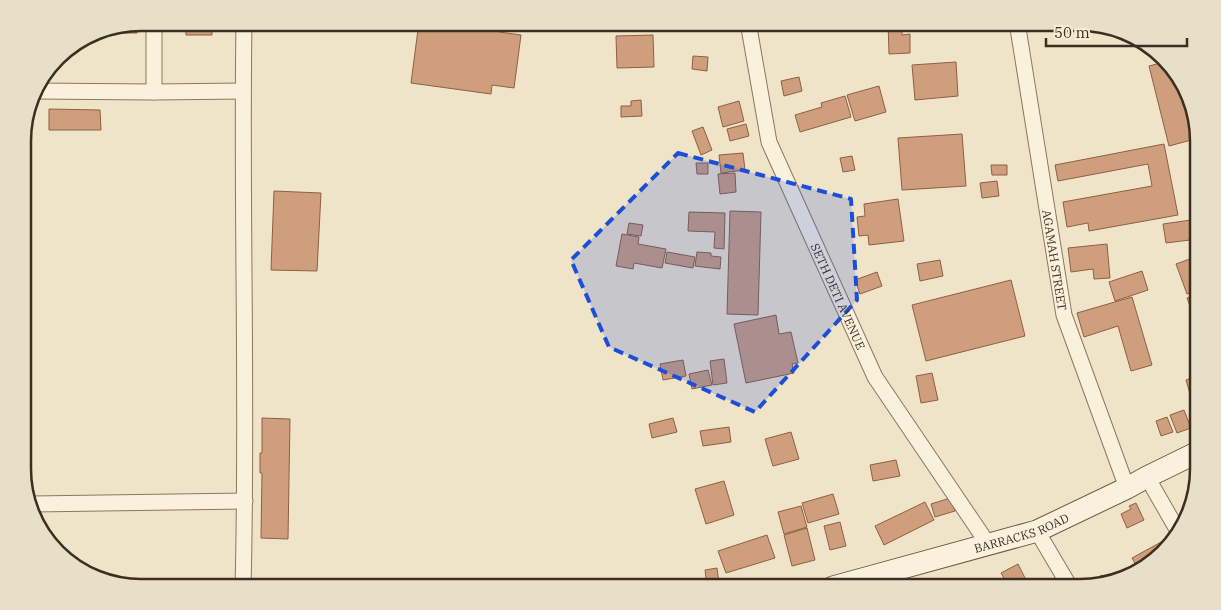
<svg xmlns="http://www.w3.org/2000/svg" width="1221" height="610" font-family="'IBM Plex Serif',serif">
	<style>
		.building { fill: #cf9f7d; stroke: #8d5f41 }
		.lines { fill: none; stroke-linecap: round; stroke-linejoin: round }
		.street-casing { stroke: #8d765c; stroke-width: 17 }
		.secondary-casing { stroke: #6f573f; stroke-width: 23 }
		.street { stroke: #faf1dc; stroke-width: 15 }
		.secondary { stroke: #faf1dc; stroke-width: 21 }
		.marked { fill: #1d4ed8; fill-opacity: 0.2; stroke: #1d4ed8; stroke-width: 4; stroke-dasharray: 10 6; stroke-linejoin: round }
		.labels { text-anchor: middle; dominant-baseline: central; stroke-width: 5; stroke-linejoin: round; paint-order: stroke }
		.street-label { font-size: 12px; fill: #3d2e20; stroke: #f7eed8 }
		.rim { fill: none; stroke: #3d2e20; stroke-width: 2.5 }
	</style>
	<rect width="100%" height="100%" fill="#f0e4c8"/>
	<path class="building" d="M 186,22 L 212,22 L 212,35 L 186,35 Z
		M 419,22 L 493,22 L 500,23 L 499,32 L 521,35 L 514,88 L 492,85 L 491,94 L 411,83 Z
		M 888,22 L 902,22 L 902,35 L 910,34 L 910,53 L 889,54 Z
		M 932,22 L 988,22 L 988,28 L 932,30 Z
		M 137,23 L 137,33 L 93,33 L 96,31 Z
		M 653,35 L 654,67 L 617,68 L 616,36 Z
		M 693,56 L 708,57 L 707,71 L 692,69 Z
		M 956,62 L 958,96 L 915,100 L 912,65 Z
		M 1164,62 L 1178,75 L 1195,139 L 1169,146 L 1149,66 Z
		M 799,77 L 802,91 L 784,96 L 781,81 Z
		M 879,86 L 886,112 L 855,121 L 847,95 Z
		M 845,96 L 851,117 L 800,132 L 795,115 L 822,107 L 821,103 Z
		M 641,100 L 642,116 L 621,117 L 621,106 L 631,106 L 631,101 Z
		M 739,101 L 744,121 L 723,127 L 718,107 Z
		M 49,109 L 100,110 L 101,130 L 49,130 Z
		M 746,124 L 749,136 L 730,141 L 727,129 Z
		M 703,127 L 712,150 L 701,155 L 692,131 Z
		M 962,134 L 966,186 L 902,190 L 898,138 Z
		M 1164,144 L 1178,215 L 1089,231 L 1088,223 L 1067,227 L 1063,202 L 1152,186 L 1148,164 L 1058,181 L 1055,165 Z
		M 743,153 L 745,170 L 721,173 L 719,155 Z
		M 852,156 L 855,170 L 843,172 L 840,158 Z
		M 696,163 L 708,163 L 708,174 L 697,174 Z
		M 991,165 L 1007,165 L 1007,175 L 992,175 Z
		M 735,173 L 736,192 L 720,194 L 718,174 Z
		M 997,181 L 999,196 L 982,198 L 980,183 Z
		M 274,191 L 321,193 L 317,271 L 271,270 Z
		M 898,199 L 904,241 L 869,245 L 868,235 L 859,236 L 857,217 L 865,216 L 864,204 Z
		M 730,211 L 761,212 L 758,315 L 727,314 Z
		M 689,212 L 725,213 L 724,249 L 714,248 L 715,232 L 688,231 Z
		M 1198,219 L 1198,239 L 1166,243 L 1163,224 Z
		M 629,223 L 643,225 L 641,236 L 627,234 Z
		M 622,234 L 639,237 L 638,244 L 666,249 L 662,268 L 634,263 L 633,269 L 616,266 Z
		M 1107,244 L 1110,278 L 1094,279 L 1093,269 L 1071,272 L 1068,248 Z
		M 667,252 L 695,257 L 693,268 L 665,263 Z
		M 697,252 L 711,253 L 711,256 L 721,257 L 720,269 L 695,266 Z
		M 1198,256 L 1198,290 L 1187,294 L 1176,264 Z
		M 940,260 L 943,276 L 920,281 L 917,264 Z
		M 1142,271 L 1148,290 L 1115,301 L 1109,282 Z
		M 877,272 L 882,286 L 860,294 L 855,280 Z
		M 1011,280 L 1025,336 L 926,361 L 912,305 Z
		M 1198,294 L 1198,328 L 1187,298 Z
		M 1132,297 L 1152,365 L 1131,371 L 1118,326 L 1084,337 L 1077,313 Z
		M 776,315 L 779,334 L 791,332 L 798,363 L 792,364 L 794,373 L 746,383 L 734,324 Z
		M 724,359 L 727,383 L 713,385 L 710,361 Z
		M 683,360 L 686,376 L 663,380 L 660,364 Z
		M 708,370 L 712,385 L 692,389 L 689,374 Z
		M 932,373 L 938,400 L 921,403 L 916,376 Z
		M 1198,376 L 1198,402 L 1193,404 L 1186,380 Z
		M 1184,410 L 1191,428 L 1177,433 L 1170,415 Z
		M 1167,417 L 1173,432 L 1161,436 L 1156,421 Z
		M 262,418 L 290,419 L 288,539 L 261,538 L 262,473 L 260,473 L 260,453 L 262,453 Z
		M 673,418 L 677,432 L 652,438 L 649,424 Z
		M 729,427 L 731,442 L 703,446 L 700,431 Z
		M 791,432 L 799,459 L 773,466 L 765,439 Z
		M 896,460 L 900,476 L 873,481 L 870,465 Z
		M 724,481 L 734,515 L 706,524 L 695,489 Z
		M 833,494 L 839,514 L 808,523 L 802,503 Z
		M 950,498 L 955,511 L 935,517 L 931,504 Z
		M 925,502 L 934,520 L 884,545 L 875,526 Z
		M 1136,503 L 1144,520 L 1127,528 L 1121,514 L 1131,509 L 1129,506 Z
		M 801,506 L 807,527 L 784,534 L 778,512 Z
		M 840,522 L 846,546 L 830,550 L 824,526 Z
		M 807,528 L 815,560 L 792,566 L 784,535 Z
		M 767,535 L 775,558 L 726,573 L 718,551 Z
		M 1163,541 L 1165,546 L 1146,568 L 1139,570 L 1132,558 Z
		M 1018,564 L 1026,580 L 1012,587 L 1009,587 L 1001,573 Z
		M 717,568 L 719,583 L 707,585 L 705,570 Z
		M 1102,575 L 1105,581 L 1092,586 L 1090,582 Z"/>
	<g class="lines">
		<defs>
			<g id="street">
				<path d="M 154,22 L 154,92"/>
				<path id="s1" d="M 748,22 L 769,142 L 875,377 L 988,544"/>
				<path id="s2" d="M 1017,22 L 1064,315 L 1127,488"/>
				<path d="M 34,91 L 154,92 L 243,91"/>
				<path d="M 1147,477 L 1178,531"/>
				<path d="M 32,504 L 245,501"/>
				<path d="M 1037,531 L 1070,587"/>
				<path d="M 243,587 C 248,399 241,211 244,22"/>
			</g>
			<g id="secondary">
				<path id="s3" d="M 833,587 L 1037,531 L 1127,488 L 1147,477 L 1198,452"/>
			</g>
		</defs>
		<use href="#street" class="street-casing"/>
		<use href="#secondary" class="secondary-casing"/>
		<use href="#street" class="street"/>
		<use href="#secondary" class="secondary"/>
	</g>
	<path class="marked" d="M 678,153 L 851,199 L 857,300 L 755,412 L 609,347 L 571,260 Z"/>
	<g class="labels">
		<g class="street-label">
			<text stroke="none"><textPath href="#s2" startOffset="241">AGAMAH STREET</textPath></text>
			<text stroke="none"><textPath href="#s1" startOffset="291">SETH DETI AVENUE</textPath></text>
			<text stroke="none"><textPath href="#s3" startOffset="196">BARRACKS ROAD</textPath></text>
		</g>
	</g>
	<path d="M0 0H1221V610H0ZM141 31H1080A110 110 0 0 1 1190 141V469A110 110 0 0 1 1080 579H141A110 110 0 0 1 31 469V141A110 110 0 0 1 141 31Z" fill="#e8dfc9" fill-rule="evenodd"/>
	<path class="rim" d="M141 31H1080A110 110 0 0 1 1190 141V469A110 110 0 0 1 1080 579H141A110 110 0 0 1 31 469V141A110 110 0 0 1 141 31Z"/>
	<path d="M1046 38v8h141v-8" fill="none" stroke="#3d2e20" stroke-width="2.5"/>
	<text x="1054" y="38" font-size="15" fill="#3d2e20" stroke="#f7eed8" stroke-width="4" paint-order="stroke">50 m</text>
</svg>
